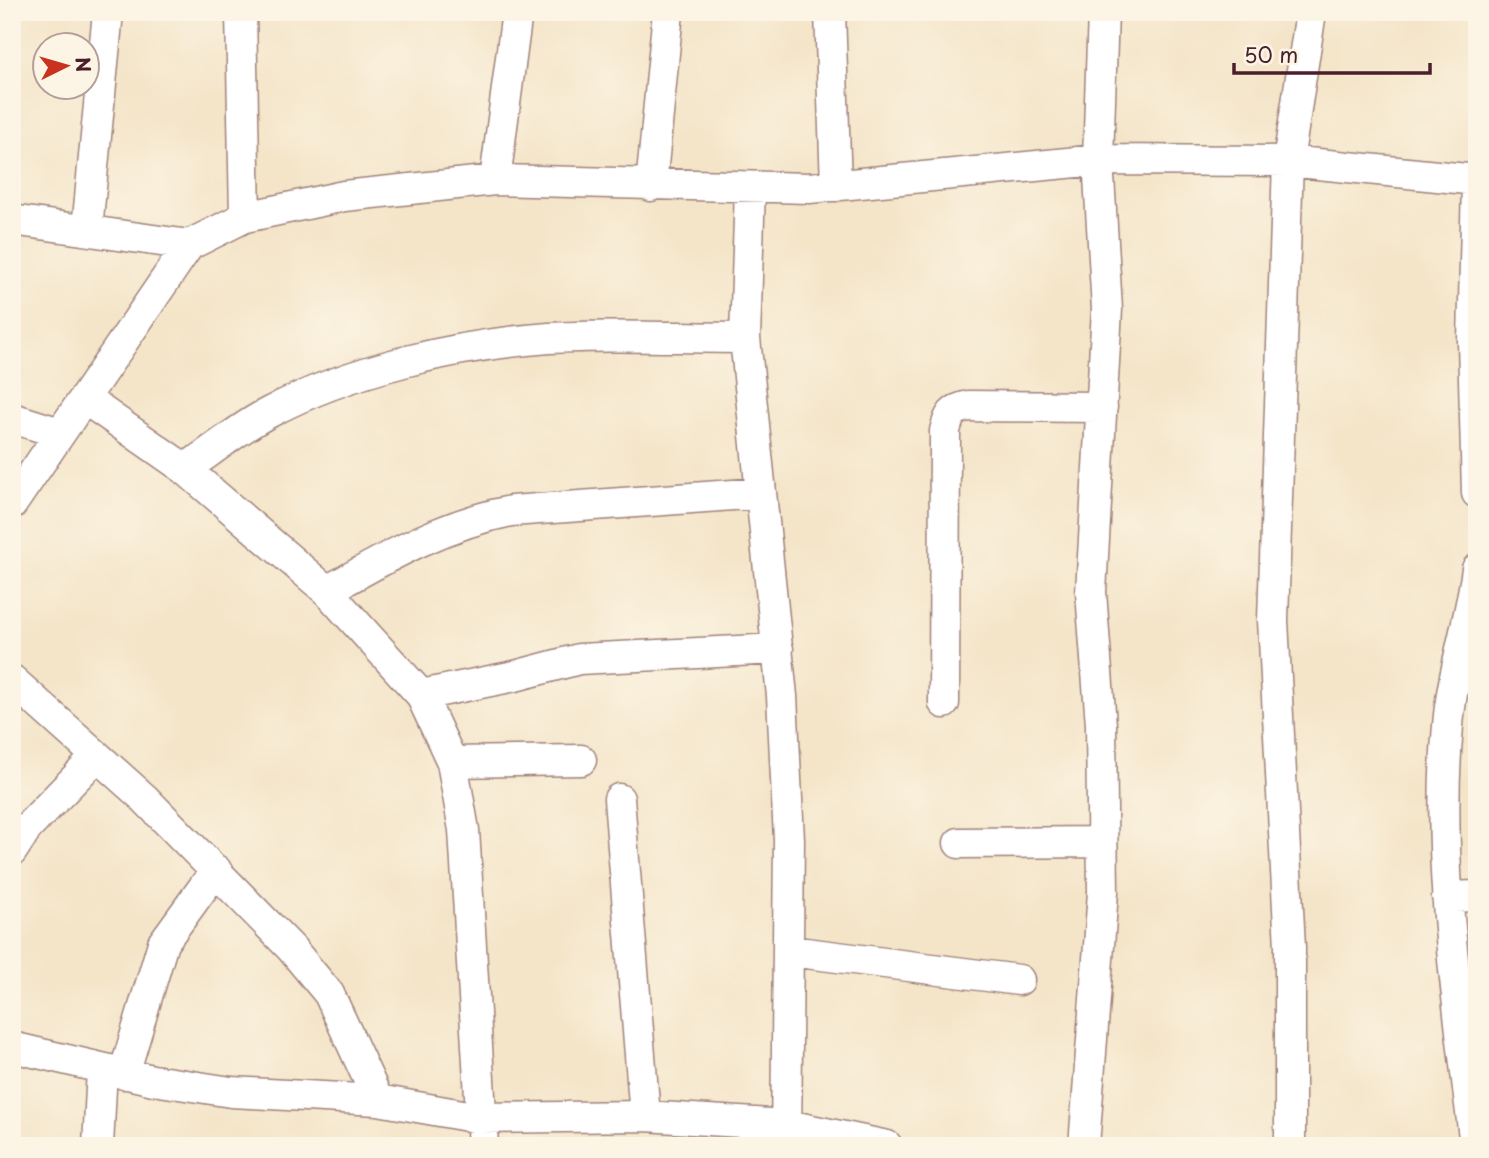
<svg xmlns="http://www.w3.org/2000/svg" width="1489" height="1158" font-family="'Playpen Sans',sans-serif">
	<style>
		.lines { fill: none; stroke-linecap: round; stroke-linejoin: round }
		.street-casing { stroke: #9f827a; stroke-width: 33 }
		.street { stroke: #fff; stroke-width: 30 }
	</style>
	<rect width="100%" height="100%" fill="#fcf5e5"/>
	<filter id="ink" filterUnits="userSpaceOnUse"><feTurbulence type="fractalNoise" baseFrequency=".0143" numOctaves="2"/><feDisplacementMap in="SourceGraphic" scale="14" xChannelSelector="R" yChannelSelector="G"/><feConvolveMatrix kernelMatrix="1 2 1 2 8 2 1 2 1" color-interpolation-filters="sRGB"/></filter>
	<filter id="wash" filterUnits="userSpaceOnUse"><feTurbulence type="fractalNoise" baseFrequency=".00686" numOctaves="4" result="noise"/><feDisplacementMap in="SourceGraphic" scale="28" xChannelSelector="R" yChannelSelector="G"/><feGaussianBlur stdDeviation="1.57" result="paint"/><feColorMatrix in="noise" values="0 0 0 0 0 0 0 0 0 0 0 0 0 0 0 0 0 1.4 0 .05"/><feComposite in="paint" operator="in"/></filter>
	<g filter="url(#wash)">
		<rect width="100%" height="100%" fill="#f4e5c9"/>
	</g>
	<g filter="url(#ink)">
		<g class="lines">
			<defs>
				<path id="street" d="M 241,12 L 245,217
					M 830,12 L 836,186
					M 495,180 L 517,12
					M 1477,183 L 1473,341 L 1477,493
					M 651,186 L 668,12
					M 750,188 L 745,338 L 782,696 L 789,840 L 786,1146
					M 12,220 L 189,245
					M 87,229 L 108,12
					M 85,399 L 185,469 L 327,591 L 421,695 L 452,762 L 464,830 L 483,1146
					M 12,418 L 60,433
					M 185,469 C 212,451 239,428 268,413 C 350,369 457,345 549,338 C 614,334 680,338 745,338
					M 12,504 L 189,245 L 245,217 L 344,196 L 495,180 L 809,188 L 1098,160 L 1288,161 L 1477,180
					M 327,591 C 387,557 443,524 511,511 L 761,493
					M 12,680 L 145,799 L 291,948 L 329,994 L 378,1100
					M 421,695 L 515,676 L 579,659 L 778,649
					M 944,703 L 945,431 C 949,415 952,409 969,406 L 1102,407
					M 452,762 L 581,760
					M 619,799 L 645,1116
					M 959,843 L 1102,842
					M 12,851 L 27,828 L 97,756
					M 1447,897 L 1477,896
					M 790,951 L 1019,980
					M 12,1047 L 153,1080 L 231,1092 L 378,1100 L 479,1118 L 645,1116 L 787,1125 L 887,1146
					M 124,1074 L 163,943 L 216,870
					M 98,1146 L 102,1069
					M 1084,1146 L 1103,892 L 1101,725 L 1091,592 L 1107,309 L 1098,160 L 1103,12
					M 1290,1146 L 1290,947 L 1273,620 L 1288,161 L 1311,12
					M 1475,1146 C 1459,1009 1435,863 1448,726 C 1452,673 1470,622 1477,569"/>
			</defs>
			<use href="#street" class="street-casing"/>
			<use href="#street" class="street"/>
		</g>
	</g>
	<rect width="1489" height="1158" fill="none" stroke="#fcf5e5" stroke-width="42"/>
	<g transform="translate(66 66) rotate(85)"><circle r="33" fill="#fcf5e5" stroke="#b59f9b" stroke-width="2"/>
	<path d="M0-5L12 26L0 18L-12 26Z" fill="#c8321e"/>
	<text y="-10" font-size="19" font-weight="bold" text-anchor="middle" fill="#4a1f2b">N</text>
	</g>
	<path d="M1234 63v10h196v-10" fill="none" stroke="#4a1f2b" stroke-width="3.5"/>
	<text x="1244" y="63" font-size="21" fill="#4a1f2b" stroke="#fcf5e5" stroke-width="5" paint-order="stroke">50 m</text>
</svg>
